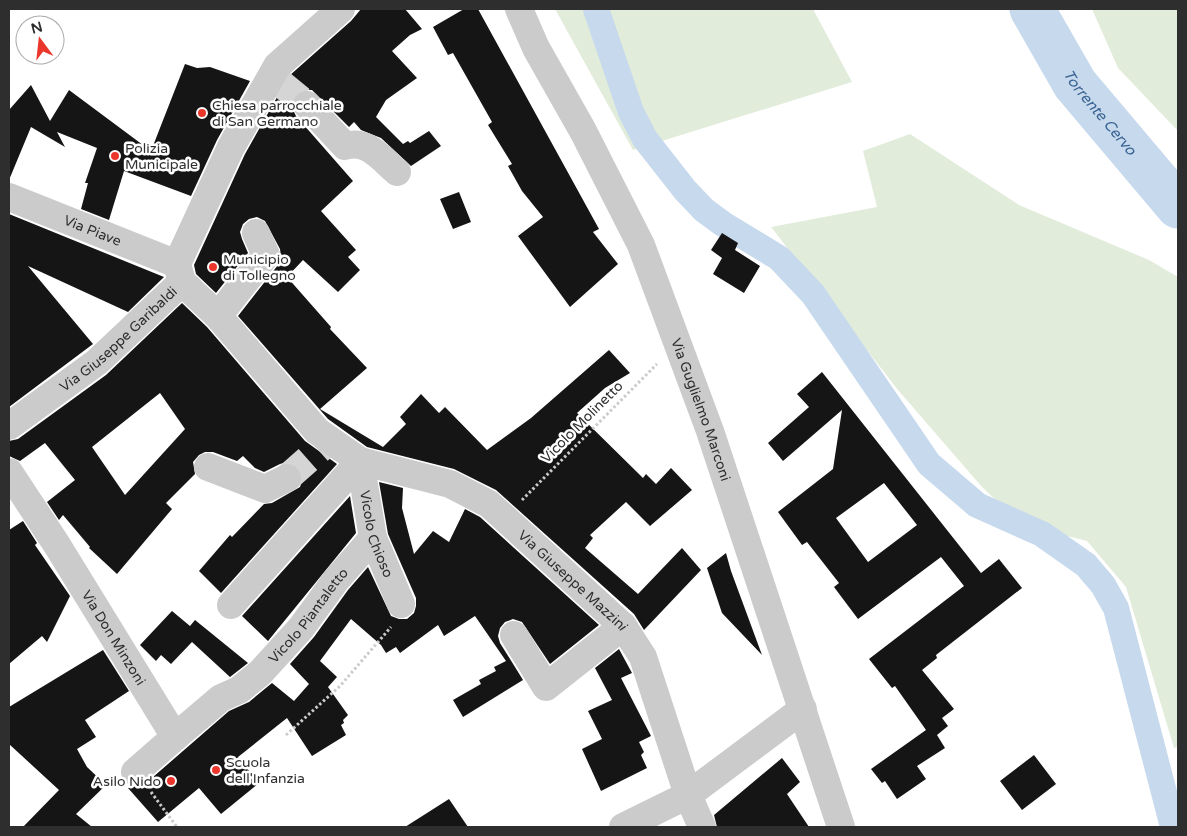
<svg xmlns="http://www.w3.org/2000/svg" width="1187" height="836" font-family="'Varela Round',sans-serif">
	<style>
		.green { fill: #e2ecdb }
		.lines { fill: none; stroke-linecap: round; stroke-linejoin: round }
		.canal { stroke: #c7d9ed; stroke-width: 26 }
		.river { stroke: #c7d9ed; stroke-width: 45 }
		.building { fill: #151515; fill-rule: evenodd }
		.minor-tunnel { stroke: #d5d5d5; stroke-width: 28; stroke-dasharray: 28 14; stroke-linecap: butt }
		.path { stroke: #cbcbcb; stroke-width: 3; stroke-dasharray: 2.5 2.5; stroke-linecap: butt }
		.minor { stroke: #cbcbcb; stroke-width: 28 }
		.poi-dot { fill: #eb372b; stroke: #fff; stroke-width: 2 }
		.labels { text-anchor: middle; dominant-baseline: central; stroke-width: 5; stroke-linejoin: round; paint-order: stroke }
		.poi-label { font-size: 14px; fill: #2e2e2e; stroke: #fff; text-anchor: start }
		.street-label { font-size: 14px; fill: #2e2e2e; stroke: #fff }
		.water-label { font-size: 15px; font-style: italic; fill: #396493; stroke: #fff }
	</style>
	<rect width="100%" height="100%" fill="#fff"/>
	<path class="green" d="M 555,9 L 813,9 L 852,82 L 633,150 Z
		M 1092,9 L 1178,9 L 1178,131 L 1118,68 Z
		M 910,134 L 1019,205 L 1149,260 L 1178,277 L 1178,747 L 1174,748 L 1126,587 L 1087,541 L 1022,525 L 982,487 L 898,390 L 771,227 L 877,207 L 863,151 Z"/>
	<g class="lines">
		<path class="canal" d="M 596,9 L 631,112 L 645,139 L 685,190 L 704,210 L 723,224 L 779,258 L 813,294 L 929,464 L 977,505 L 1042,534 L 1086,565 L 1103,585 L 1116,608 L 1173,827"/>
		<path class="river" id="s1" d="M 1032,9 L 1075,84 L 1178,206"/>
	</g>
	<path class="building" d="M 361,9 L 405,9 L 422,29 L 410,35 L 392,51 L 417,78 L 386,100 L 376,117 L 403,144 L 408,141 L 410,143 L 429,131 L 441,146 L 411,166 L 381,138 L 361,130 L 354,122 L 349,127 L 312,90 L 303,90 L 296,94 L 292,100 L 292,108 L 296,116 L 353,181 L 321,211 L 356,250 L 348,257 L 360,270 L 338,292 L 303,260 L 287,277 L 331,327 L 330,329 L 367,368 L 320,409 L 383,447 L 406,424 L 400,417 L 421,394 L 439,413 L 445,407 L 487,450 L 531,418 L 609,350 L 630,373 L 605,388 L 577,413 L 643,478 L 646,474 L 656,484 L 671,468 L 692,490 L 650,526 L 626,502 L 590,535 L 593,538 L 585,548 L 638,594 L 682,548 L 701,570 L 644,630 L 634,614 L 496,490 L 454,469 L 367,447 L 328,419 L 238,316 L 278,265 L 281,257 L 280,249 L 265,221 L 257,217 L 249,219 L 243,224 L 240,232 L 242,239 L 248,253 L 216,293 L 196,274 L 194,265 L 245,154 L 289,76 L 351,21 Z
		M 464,9 L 478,9 L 599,229 L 593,232 L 618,264 L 570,307 L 518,236 L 543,217 L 522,191 L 508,166 L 512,164 L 488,125 L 492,122 L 453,53 L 448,55 L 433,27 Z
		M 185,64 L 197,68 L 210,67 L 250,81 L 217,140 L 191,196 L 124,171 L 109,220 L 81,209 L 88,183 L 85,183 L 97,148 L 57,132 L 65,147 L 31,127 L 9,180 L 9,110 L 31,85 L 50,121 L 69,90 L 151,151 Z
		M 459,192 L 471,222 L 453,229 L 440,199 Z
		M 9,214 L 164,277 L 128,312 L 28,266 L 93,344 L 9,407 Z
		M 722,233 L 738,243 L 735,250 L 760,266 L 744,293 L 713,274 L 722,258 L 711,250 Z
		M 182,303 L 207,327 L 305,441 L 337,464 L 221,593 L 199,571 L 230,535 L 232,537 L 264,504 L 272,503 L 300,487 L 303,478 L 301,471 L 295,465 L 287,462 L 280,464 L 264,472 L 255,468 L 243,456 L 237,461 L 213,452 L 205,452 L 199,455 L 193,462 L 195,474 L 166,503 L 172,509 L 117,574 L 89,548 L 90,547 L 63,515 L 59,520 L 47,502 L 75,480 L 45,443 L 20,461 L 9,456 L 9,441 L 18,439 L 106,375 ZM 160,393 L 185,429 L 125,495 L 92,447 Z
		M 822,372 L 981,573 L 999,559 L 1022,588 L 936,655 L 937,658 L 922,670 L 954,709 L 942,718 L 948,726 L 937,735 L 945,748 L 917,766 L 926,779 L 897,799 L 885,781 L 882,783 L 871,769 L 926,730 L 895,686 L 892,688 L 869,659 L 964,586 L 941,557 L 858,619 L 834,587 L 839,583 L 807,542 L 802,545 L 778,512 L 833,469 L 842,410 L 783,461 L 768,443 L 809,407 L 797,394 ZM 884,483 L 917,525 L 868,562 L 836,518 Z
		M 379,482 L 403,488 L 402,508 L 414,554 L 433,531 L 449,542 L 465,509 L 480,517 L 599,625 L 550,664 L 522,622 L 513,619 L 505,622 L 500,628 L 498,636 L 500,643 L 523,680 L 463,717 L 453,700 L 481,684 L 479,680 L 496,671 L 494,667 L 506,661 L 475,616 L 444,636 L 438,625 L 400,653 L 396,647 L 386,653 L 381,645 L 351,619 L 320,661 L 337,677 L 328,687 L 348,715 L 343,720 L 344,723 L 341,725 L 346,735 L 312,756 L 287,718 L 238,757 L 259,783 L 221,814 L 199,788 L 158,822 L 128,788 L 145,784 L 229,711 L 249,702 L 272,683 L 294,701 L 309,684 L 290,664 L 314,637 L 348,590 L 368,567 L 391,616 L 399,619 L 407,619 L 414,613 L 416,606 L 416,598 L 388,534 Z
		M 350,496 L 356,533 L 268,641 L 242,616 Z
		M 23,521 L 37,543 L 35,545 L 70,596 L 47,642 L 42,636 L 9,664 L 9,530 Z
		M 726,553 L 731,571 L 762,655 L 722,613 L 707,568 Z
		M 172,611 L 190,626 L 195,620 L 248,663 L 230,677 L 192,642 L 171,664 L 161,655 L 156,661 L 140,645 Z
		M 619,649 L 632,673 L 621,678 L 651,736 L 639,742 L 644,752 L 641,755 L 647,768 L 601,791 L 582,749 L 602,739 L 588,711 L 612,700 L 595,668 Z
		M 103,650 L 129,691 L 85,720 L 96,737 L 77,749 L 87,767 L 106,785 L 76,814 L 92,827 L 23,827 L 59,790 L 9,744 L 9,707 Z
		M 1034,755 L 1056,784 L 1022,810 L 1000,781 Z
		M 782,758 L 800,782 L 787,794 L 809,827 L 717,827 L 714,815 Z
		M 449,799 L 468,827 L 405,827 Z"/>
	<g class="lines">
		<path class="minor-tunnel" d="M 279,82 L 307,105
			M 287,478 L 322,447"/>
		<path class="path" d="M 522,500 L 657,364
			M 286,735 L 340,686 L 391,627
			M 151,792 L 177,827"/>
		<g class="minor">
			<path id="s2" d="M 519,9 L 536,48 L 583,131 L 641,245 L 710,431 L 841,827"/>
			<path d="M 307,105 L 345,146 C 367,139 381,158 397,172"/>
			<path id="s3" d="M 9,197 L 177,264"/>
			<path id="s4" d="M 182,282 L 218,316 L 317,431 L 360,461 L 450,484 L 489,504 L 623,626 L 643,657 L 688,795 L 702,827"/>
			<path d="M 182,282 L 177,264 L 231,147 L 272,75 L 277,66 L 341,9"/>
			<path d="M 218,316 L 266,255 L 256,233"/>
			<path id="s5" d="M 9,426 L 97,362 L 182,282"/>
			<path id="s6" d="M 360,461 L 373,538 L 401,604"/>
			<path d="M 208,467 L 265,489 L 287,478"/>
			<path id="s7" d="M 9,472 L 57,545 L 175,737 L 221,698 L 239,690 L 260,673 L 301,628 L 336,580 L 373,538"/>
			<path d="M 231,605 L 360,461"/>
			<path d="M 514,635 L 546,687 L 623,626"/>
			<path d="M 135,772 L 175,737"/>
			<path d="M 623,827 L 688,795 L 803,709"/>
		</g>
	</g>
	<g class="poi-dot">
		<circle cx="202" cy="113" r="5"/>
		<circle cx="115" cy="156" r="5"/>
		<circle cx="213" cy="267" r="5"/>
		<circle cx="216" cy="770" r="5"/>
		<circle cx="171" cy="781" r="5"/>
	</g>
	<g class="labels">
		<g class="poi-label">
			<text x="212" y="105">Chiesa parrocchiale<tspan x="212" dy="16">di San Germano</tspan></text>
			<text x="125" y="148">Polizia<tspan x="125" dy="16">Municipale</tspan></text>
			<text x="223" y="259">Municipio<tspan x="223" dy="16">di Tollegno</tspan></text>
			<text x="226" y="762">Scuola<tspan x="226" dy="16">dell'Infanzia</tspan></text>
			<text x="161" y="781" text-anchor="end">Asilo Nido</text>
		</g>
		<g class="street-label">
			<text stroke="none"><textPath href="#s3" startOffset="90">Via Piave</textPath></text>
			<text stroke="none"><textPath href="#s5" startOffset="140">Via Giuseppe Garibaldi</textPath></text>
			<text stroke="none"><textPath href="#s2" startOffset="441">Via Guglielmo Marconi</textPath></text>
			<text transform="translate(582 422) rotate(-45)">Vicolo Molinetto</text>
			<text stroke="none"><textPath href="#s6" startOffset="75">Vicolo Chioso</textPath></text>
			<text stroke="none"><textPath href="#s4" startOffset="504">Via Giuseppe Mazzini</textPath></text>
			<text stroke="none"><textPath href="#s7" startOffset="495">Vicolo Piantaletto</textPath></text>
			<text stroke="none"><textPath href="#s7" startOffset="196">Via Don Minzoni</textPath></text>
		</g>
		<g class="water-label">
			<text stroke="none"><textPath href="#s1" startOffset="124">Torrente Cervo</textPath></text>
		</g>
	</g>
	<rect width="1187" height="836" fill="none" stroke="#2e2e2e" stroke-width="20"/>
	<g transform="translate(40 40) rotate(345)"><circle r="24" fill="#ffffff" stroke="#ababab"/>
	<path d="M0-4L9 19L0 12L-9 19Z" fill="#eb372b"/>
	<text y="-8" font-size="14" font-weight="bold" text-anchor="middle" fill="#2e2e2e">N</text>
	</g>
</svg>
